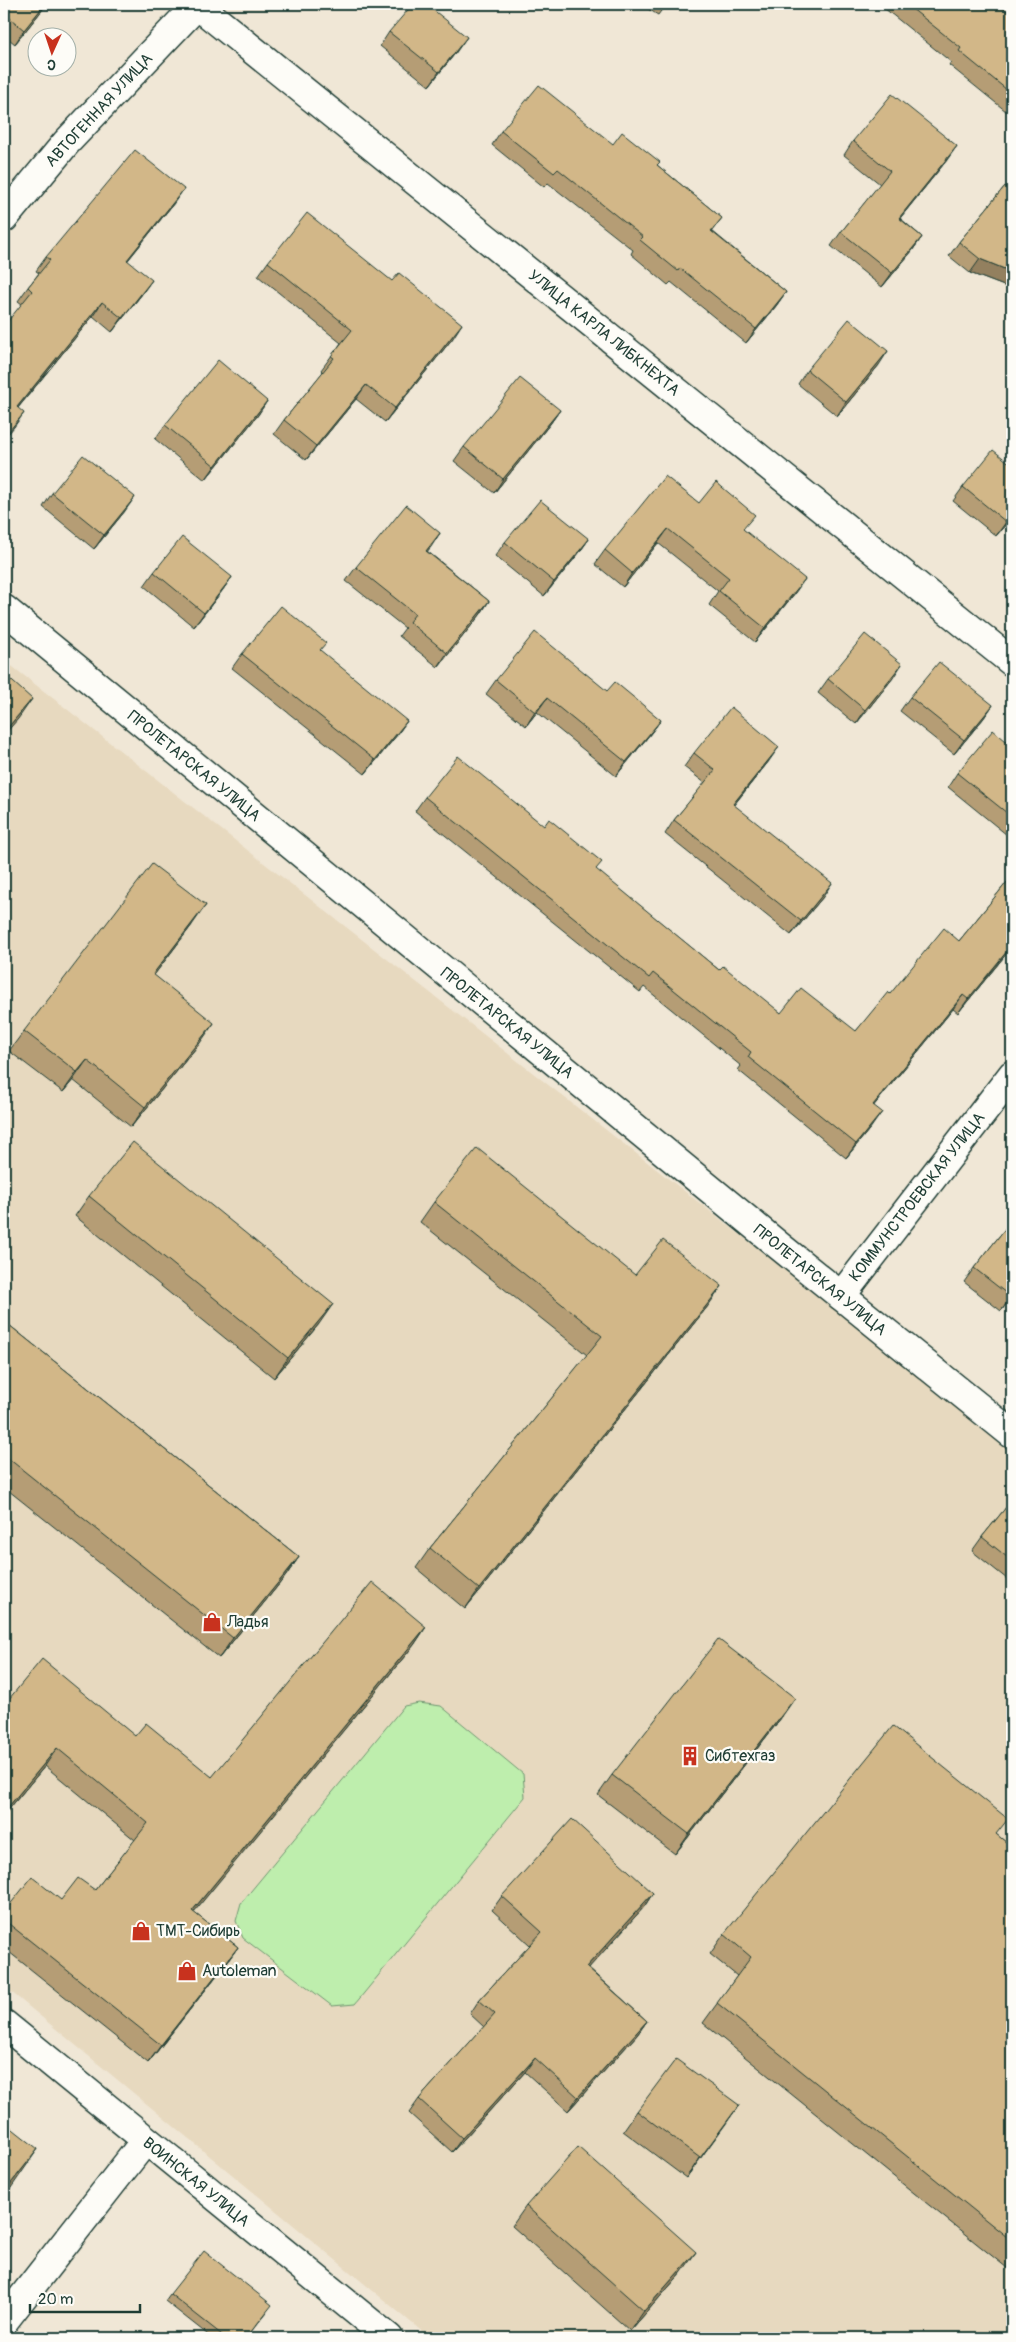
<svg xmlns="http://www.w3.org/2000/svg" width="1016" height="2342" font-family="Pangolin,sans-serif">
	<style>
		.built { fill: #e7d9bf }
		.green { fill: #beeead; stroke: #6e9670 }
		.lines { fill: none; stroke-linecap: round; stroke-linejoin: round }
		.street-casing { stroke: #1f3d34; stroke-width: 31 }
		.secondary-casing { stroke: #1f3d34; stroke-width: 31 }
		.street { stroke: #fdfcf7; stroke-width: 28 }
		.secondary { stroke: #fdfcf7; stroke-width: 28 }
		.wall { fill: #b59d75; stroke: #1f3d34 }
		.shaded-wall { fill: #93805f; stroke: #1f3d34 }
		.building { fill: #d2b788; stroke: #1f3d34 }
		.labels { text-anchor: middle; dominant-baseline: central; stroke-width: 4.5; stroke-linejoin: round; paint-order: stroke }
		.street-label { font-size: 16px; fill: #1f3d34; stroke: #fdfcf7 }
		.poi-label { font-size: 16px; fill: #1f3d34; stroke: #fdfcf7; text-anchor: start }
	</style>
	<rect width="100%" height="100%" fill="#f0e7d6"/>
	<filter id="ink" filterUnits="userSpaceOnUse"><feTurbulence type="fractalNoise" baseFrequency=".02" numOctaves="2"/><feDisplacementMap in="SourceGraphic" scale="10" xChannelSelector="R" yChannelSelector="G"/><feConvolveMatrix kernelMatrix="1 2 1 2 8 2 1 2 1" color-interpolation-filters="sRGB"/></filter>
	<g filter="url(#ink)">
		<path class="built" d="M 4,660 L 1012,1447 L 1012,2338 L 430,2338 L 4,1986 Z"/>
		<path class="green" d="M 419,1703 L 441,1706 L 523,1774 L 525,1797 L 355,2004 L 332,2006 L 243,1938 L 236,1921 L 241,1903 L 404,1706 Z"/>
		<g class="lines">
			<defs>
				<path id="street" d="M 196,4 L 1012,662
					M 841,1296 L 1012,1075
					M 4,2321 L 145,2141"/>
				<path id="secondary" d="M 4,218 L 66,143 L 198,4
					M 4,609 L 778,1245 L 1012,1434
					M 4,2024 L 389,2338"/>
			</defs>
			<use href="#street" class="street-casing"/>
			<use href="#secondary" class="secondary-casing"/>
			<use href="#street" class="street"/>
			<use href="#secondary" class="secondary"/>
		</g>
		<path class="wall" d="M 4,4 L 47,4 L 15,44 L 4,35 Z
			M 557,4 L 570,4 L 566,9 Z
			M 640,4 L 666,4 L 658,15 Z
			M 879,4 L 998,4 L 1012,15 L 1012,116 L 949,65 L 951,62 Z
			M 389,32 L 457,51 L 429,86 L 380,46 Z
			M 501,131 L 613,144 L 657,165 L 722,218 L 712,231 L 786,292 L 776,306 L 746,343 L 671,282 L 668,285 L 631,254 L 633,250 L 548,183 L 544,187 L 492,145 Z
			M 853,141 L 947,160 L 900,218 L 922,237 L 912,251 L 882,287 L 831,246 L 841,232 L 880,184 L 844,155 Z
			M 1005,186 L 1012,289 L 970,273 L 949,256 L 959,242 Z
			M 174,203 L 127,261 L 142,294 L 112,332 L 93,316 L 18,408 L 14,427 L 22,304 L 18,301 L 28,287 L 39,273 L 36,271 L 46,257 Z
			M 268,262 L 453,338 L 385,422 L 356,399 L 306,460 L 274,434 L 284,420 L 323,372 L 321,370 L 341,343 L 258,276 Z
			M 879,365 L 837,416 L 798,384 L 807,370 Z
			M 267,401 L 258,415 L 205,480 L 155,439 L 165,425 Z
			M 560,410 L 550,424 L 494,493 L 454,461 L 464,447 Z
			M 963,487 L 1012,517 L 996,536 L 953,501 Z
			M 52,493 L 125,511 L 94,549 L 43,507 Z
			M 699,503 L 744,530 L 795,593 L 755,642 L 709,605 L 718,591 L 658,543 L 623,587 L 595,564 L 605,550 Z
			M 440,533 L 427,551 L 489,601 L 480,615 L 438,667 L 399,636 L 405,628 L 346,581 L 356,567 Z
			M 589,539 L 579,553 L 544,596 L 495,556 L 505,542 Z
			M 154,572 L 232,577 L 222,591 L 194,627 L 144,586 Z
			M 242,654 L 407,721 L 397,735 L 365,774 L 232,668 Z
			M 893,678 L 856,724 L 818,693 L 828,679 Z
			M 496,680 L 607,691 L 661,720 L 651,733 L 616,776 L 537,712 L 526,726 L 486,694 Z
			M 910,697 L 993,705 L 983,719 L 954,754 L 900,711 Z
			M 1012,746 L 1012,829 L 1007,835 L 948,787 L 957,773 Z
			M 694,753 L 769,761 L 734,805 L 823,897 L 791,935 L 665,834 L 674,820 L 705,783 L 684,767 Z
			M 425,797 L 596,870 L 719,970 L 781,1013 L 856,1031 L 890,994 L 959,941 L 1012,876 L 1012,947 L 958,1013 L 953,1009 L 874,1105 L 872,1126 L 846,1158 L 738,1070 L 741,1066 L 644,987 L 640,992 L 415,811 Z
			M 192,925 L 154,975 L 200,1043 L 131,1127 L 73,1080 L 63,1092 L 9,1051 L 24,1031 Z
			M 89,1196 L 319,1324 L 274,1378 L 75,1216 Z
			M 434,1202 L 635,1275 L 708,1306 L 465,1609 L 416,1568 L 430,1548 L 587,1355 L 420,1222 Z
			M 1012,1220 L 1012,1297 L 1001,1311 L 964,1282 L 974,1268 Z
			M 4,1321 L 299,1557 L 285,1577 L 219,1658 L 4,1487 Z
			M 1012,1500 L 1012,1583 L 972,1551 L 982,1537 Z
			M 426,1627 L 414,1645 L 193,1912 L 238,1947 L 225,1965 L 148,2063 L 4,1948 L 4,1912 L 61,1900 L 95,1890 L 135,1840 L 45,1766 L 4,1815 L 4,1705 L 135,1736 L 212,1777 Z
			M 781,1718 L 675,1854 L 598,1795 L 612,1775 Z
			M 997,1835 L 1012,1847 L 1012,2272 L 703,2023 L 737,1976 L 710,1954 L 724,1934 Z
			M 653,1893 L 644,1907 L 588,1968 L 647,2021 L 637,2035 L 568,2111 L 525,2072 L 452,2152 L 409,2113 L 419,2099 L 484,2027 L 470,2014 L 479,2000 L 530,1945 L 492,1910 L 502,1896 Z
			M 739,2105 L 686,2178 L 623,2131 L 637,2111 Z
			M 526,2206 L 682,2272 L 630,2331 L 512,2226 Z
			M 170,2294 L 267,2312 L 246,2338 L 212,2338 L 165,2301 Z"/>
		<path class="shaded-wall" d="M 45,4 L 47,4 L 15,44 L 24,30 Z
			M 467,37 L 457,51 L 429,86 L 439,72 Z
			M 957,146 L 947,160 L 889,232 L 899,218 Z
			M 184,189 L 174,203 L 117,274 L 127,260 Z
			M 922,237 L 912,251 L 882,287 L 892,273 Z
			M 980,259 L 1012,272 L 1012,289 L 970,273 Z
			M 152,280 L 142,294 L 112,332 L 122,318 Z
			M 786,292 L 776,306 L 746,343 L 756,329 Z
			M 102,302 L 93,316 L 7,421 L 17,407 Z
			M 462,324 L 453,338 L 385,422 L 395,408 Z
			M 888,351 L 879,365 L 837,416 L 846,402 Z
			M 366,385 L 356,399 L 306,460 L 316,446 Z
			M 267,401 L 258,415 L 205,480 L 215,466 Z
			M 560,410 L 550,424 L 494,493 L 503,479 Z
			M 24,413 L 14,427 L 4,439 L 4,437 Z
			M 135,497 L 125,511 L 94,549 L 104,535 Z
			M 1012,515 L 1012,517 L 996,536 L 1006,522 Z
			M 668,529 L 658,543 L 623,587 L 632,573 Z
			M 440,533 L 431,547 L 416,565 L 426,551 Z
			M 589,539 L 579,553 L 544,596 L 554,582 Z
			M 232,577 L 222,591 L 194,627 L 204,613 Z
			M 805,579 L 795,593 L 755,642 L 765,628 Z
			M 489,601 L 480,615 L 438,667 L 447,653 Z
			M 902,664 L 893,678 L 856,724 L 865,710 Z
			M 547,698 L 537,712 L 526,726 L 535,712 Z
			M 32,699 L 18,719 L 4,735 L 4,732 Z
			M 993,705 L 983,719 L 954,754 L 964,740 Z
			M 661,720 L 651,733 L 616,776 L 626,762 Z
			M 407,721 L 397,735 L 365,774 L 375,760 Z
			M 779,747 L 769,761 L 723,818 L 733,804 Z
			M 832,883 L 823,897 L 791,935 L 801,921 Z
			M 206,905 L 192,925 L 139,995 L 153,974 Z
			M 1012,945 L 1012,947 L 958,1013 L 968,999 Z
			M 963,995 L 953,1009 L 863,1119 L 873,1105 Z
			M 214,1023 L 200,1043 L 131,1127 L 145,1107 Z
			M 87,1060 L 73,1080 L 63,1092 L 77,1072 Z
			M 882,1112 L 872,1126 L 846,1158 L 856,1144 Z
			M 722,1286 L 708,1306 L 465,1609 L 479,1589 Z
			M 1012,1296 L 1012,1297 L 1001,1311 Z
			M 333,1304 L 319,1324 L 274,1378 L 288,1358 Z
			M 299,1557 L 285,1577 L 219,1658 L 233,1638 Z
			M 426,1627 L 414,1645 L 180,1929 L 192,1911 Z
			M 795,1698 L 781,1718 L 675,1854 L 689,1834 Z
			M 57,1748 L 45,1766 L 4,1815 L 4,1812 Z
			M 653,1893 L 644,1907 L 577,1981 L 586,1967 Z
			M 238,1947 L 225,1965 L 148,2063 L 161,2045 Z
			M 647,2021 L 637,2035 L 568,2111 L 578,2097 Z
			M 535,2058 L 525,2072 L 452,2152 L 462,2138 Z
			M 739,2105 L 725,2125 L 686,2178 L 700,2158 Z
			M 38,2149 L 11,2188 L 4,2197 L 4,2192 Z
			M 696,2252 L 682,2272 L 630,2331 L 644,2311 Z"/>
		<path class="building" d="M 4,4 L 45,4 L 24,30 L 4,13 Z
			M 413,4 L 426,4 L 467,37 L 439,72 L 389,32 Z
			M 906,4 L 998,4 L 1012,15 L 1012,94 L 959,51 L 961,48 Z
			M 539,85 L 613,144 L 622,132 L 660,162 L 657,165 L 722,218 L 711,231 L 786,292 L 756,329 L 680,268 L 678,271 L 640,240 L 643,237 L 558,169 L 554,173 L 501,131 Z
			M 892,94 L 957,146 L 899,218 L 922,237 L 892,273 L 841,232 L 890,171 L 853,141 Z
			M 135,150 L 184,189 L 127,260 L 152,280 L 122,318 L 102,302 L 17,407 L 24,413 L 4,437 L 4,326 L 32,291 L 28,287 L 50,260 L 46,257 Z
			M 1005,186 L 1012,192 L 1012,272 L 980,259 L 959,242 Z
			M 307,213 L 392,281 L 399,273 L 462,324 L 395,408 L 366,385 L 316,446 L 284,420 L 334,358 L 331,356 L 352,330 L 268,262 Z
			M 849,319 L 888,351 L 846,402 L 807,370 Z
			M 218,360 L 267,401 L 215,466 L 165,425 Z
			M 520,378 L 560,410 L 503,479 L 464,447 Z
			M 993,450 L 1012,465 L 1012,515 L 1006,522 L 963,487 Z
			M 83,455 L 135,497 L 104,535 L 52,493 Z
			M 665,476 L 699,503 L 716,482 L 755,515 L 743,529 L 805,579 L 765,628 L 719,591 L 729,578 L 668,529 L 632,573 L 605,550 Z
			M 540,500 L 589,539 L 554,582 L 505,542 Z
			M 406,505 L 440,533 L 426,551 L 489,601 L 447,653 L 409,622 L 415,614 L 356,567 Z
			M 182,537 L 232,577 L 204,613 L 154,572 Z
			M 281,606 L 326,643 L 320,650 L 407,721 L 375,760 L 242,654 Z
			M 535,632 L 607,691 L 615,682 L 661,720 L 626,762 L 547,698 L 535,712 L 496,680 Z
			M 865,634 L 902,664 L 865,710 L 828,679 Z
			M 939,662 L 993,705 L 964,740 L 910,697 Z
			M 4,674 L 32,699 L 4,732 Z
			M 731,707 L 779,747 L 733,804 L 832,883 L 801,921 L 674,820 L 715,770 L 694,753 Z
			M 993,730 L 1012,746 L 1012,817 L 957,773 Z
			M 458,756 L 544,826 L 549,819 L 602,862 L 596,869 L 719,970 L 723,966 L 781,1013 L 801,988 L 856,1031 L 888,992 L 890,994 L 944,928 L 959,941 L 1012,876 L 1012,945 L 968,999 L 963,995 L 873,1105 L 882,1112 L 856,1144 L 748,1057 L 751,1052 L 653,973 L 649,978 L 425,797 Z
			M 152,864 L 206,905 L 153,974 L 214,1023 L 145,1107 L 87,1060 L 77,1072 L 24,1031 Z
			M 133,1142 L 333,1304 L 288,1358 L 89,1196 Z
			M 477,1148 L 635,1275 L 663,1240 L 722,1286 L 479,1589 L 430,1548 L 602,1336 L 434,1202 Z
			M 1012,1220 L 1012,1296 L 1011,1297 L 974,1268 Z
			M 4,1321 L 299,1557 L 233,1638 L 4,1455 Z
			M 1012,1500 L 1012,1561 L 982,1537 Z
			M 372,1582 L 426,1627 L 192,1911 L 238,1947 L 161,2045 L 4,1920 L 4,1912 L 32,1877 L 61,1900 L 78,1878 L 95,1890 L 148,1823 L 57,1748 L 4,1812 L 4,1705 L 42,1659 L 135,1736 L 146,1723 L 212,1777 Z
			M 718,1639 L 795,1698 L 689,1834 L 612,1775 Z
			M 893,1726 L 1008,1819 L 996,1834 L 1012,1847 L 1012,2241 L 717,2003 L 751,1957 L 724,1934 Z
			M 572,1819 L 653,1893 L 586,1967 L 647,2021 L 578,2097 L 535,2058 L 462,2138 L 419,2099 L 495,2014 L 479,2000 L 542,1932 L 502,1896 Z
			M 676,2059 L 739,2105 L 700,2158 L 637,2111 Z
			M 4,2122 L 38,2149 L 4,2192 Z
			M 578,2147 L 696,2252 L 644,2311 L 526,2206 Z
			M 204,2251 L 272,2305 L 246,2338 L 226,2338 L 170,2294 Z"/>
	</g>
	<defs>
		<symbol id="shop-bare" viewBox="-9 -9 18 18"><path d="M-5-2.5h2.3a2.7 3.5 0 0 1 5.4 0H5L5.5 6h-11ZM-1.5-2.5h3a1.5 2.3 0 0 0-3 0Z" fill="#c8321e" stroke="#fdfcf7" stroke-width="2.5" paint-order="stroke"/></symbol>
		<symbol id="building-bare" viewBox="-9 -9 18 18"><path d="M-4-6H4V6H1V3H-1V6H-4ZM-2.5-4.3h1.7v1.8h-1.7ZM.8-4.3h1.7v1.8H.8ZM-2.5-1h1.7V.8h-1.7ZM.8-1h1.7V.8H.8Z" fill="#c8321e" stroke="#fdfcf7" stroke-width="2.5" paint-order="stroke"/></symbol>
	</defs>
	<g fill-rule="evenodd">
		<use href="#shop-bare" x="198" y="1608" width="28" height="28"/>
		<use href="#building-bare" x="676" y="1742" width="28" height="28"/>
		<use href="#shop-bare" x="127" y="1917" width="28" height="28"/>
		<use href="#shop-bare" x="173" y="1957" width="28" height="28"/>
	</g>
	<g class="labels">
		<g class="street-label">
			<text transform="translate(99 110) rotate(-47)">АВТОГЕННАЯ УЛИЦА</text>
			<text transform="translate(604 333) rotate(39)">УЛИЦА КАРЛА ЛИБКНЕХТА</text>
			<text transform="translate(194 766) rotate(39)">ПРОЛЕТАРСКАЯ УЛИЦА</text>
			<text transform="translate(507 1023) rotate(39)">ПРОЛЕТАРСКАЯ УЛИЦА</text>
			<text transform="translate(917 1197) rotate(-52)">КОММУНСТРОЕВСКАЯ УЛИЦА</text>
			<text transform="translate(820 1280) rotate(39)">ПРОЛЕТАРСКАЯ УЛИЦА</text>
			<text transform="translate(196 2182) rotate(39)">ВОИНСКАЯ УЛИЦА</text>
		</g>
		<g class="poi-label">
			<text x="227" y="1622">Ладья</text>
			<text x="705" y="1756">Сибтехгаз</text>
			<text x="156" y="1931">ТМТ-Сибирь</text>
			<text x="202" y="1971">Autoleman</text>
		</g>
	</g>
	<rect width="1016" height="2342" fill="none" stroke="#fdfcf7" stroke-width="20"/>
	<rect x="10" y="10" width="996" height="2322" fill="none" stroke="#1f3d34" stroke-width="2" filter="url(#ink)"/>
	<g transform="translate(52 52) rotate(183)"><circle r="24" fill="#fdfcf7" stroke="#a4b0a9"/>
	<path d="M0-4L9 19L0 12L-9 19Z" fill="#c8321e"/>
	<text y="-8" font-size="14" font-weight="bold" text-anchor="middle" fill="#1f3d34">С</text>
	</g>
	<path d="M30 2304v8h110v-8" fill="none" stroke="#1f3d34" stroke-width="2.5"/>
	<text x="38" y="2304" font-size="15" fill="#1f3d34" stroke="#fdfcf7" stroke-width="4" paint-order="stroke">20 m</text>
</svg>
